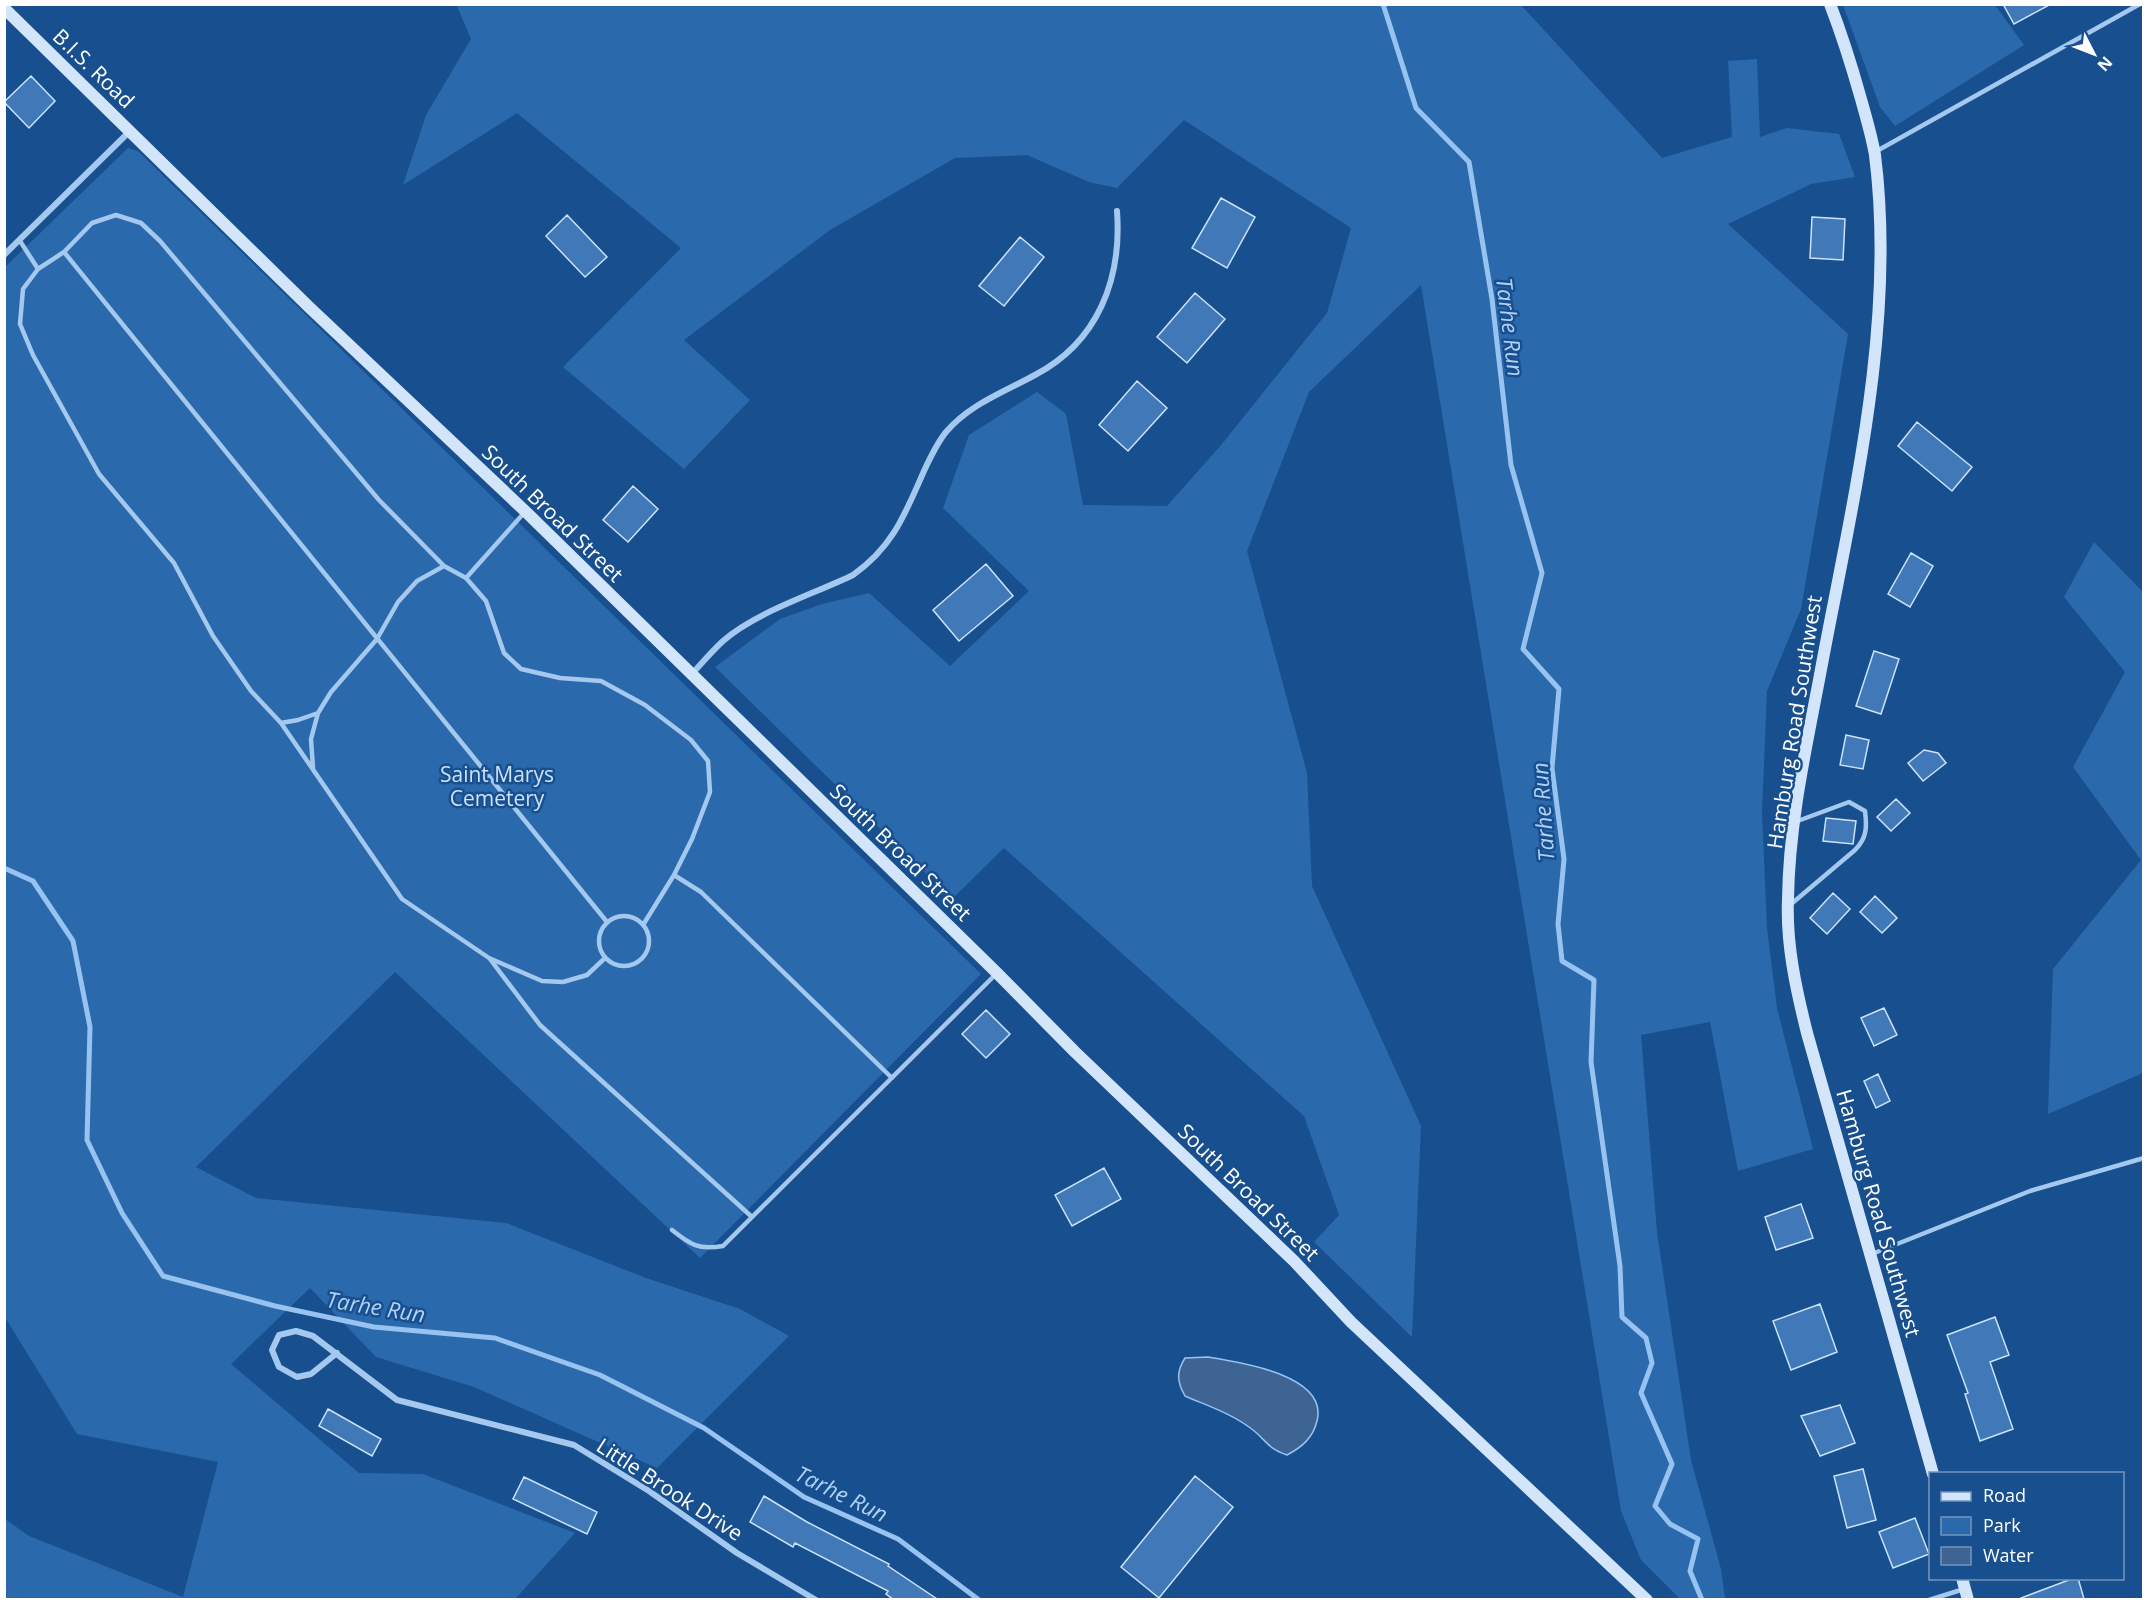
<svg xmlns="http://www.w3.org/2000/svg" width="2148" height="1604" font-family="'Open Sans',sans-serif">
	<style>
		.green { fill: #2b69ad }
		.water { fill: #3d6493; stroke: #98c3f1; stroke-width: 1.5 }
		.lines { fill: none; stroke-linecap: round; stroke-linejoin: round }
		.stream { stroke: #98c3f1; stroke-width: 5 }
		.building { fill: #4178b7; stroke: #cbe2fb; stroke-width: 1.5 }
		.lane { stroke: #a5c8ef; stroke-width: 4.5 }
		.street { stroke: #a5c8ef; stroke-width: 6 }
		.secondary { stroke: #d3e5fb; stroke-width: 12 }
		.labels { text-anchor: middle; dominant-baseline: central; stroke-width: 5; stroke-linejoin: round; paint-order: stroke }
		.street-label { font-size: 21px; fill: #fff; stroke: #184f8f }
		.park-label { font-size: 21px; fill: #cbe2fb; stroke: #184f8f }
		.water-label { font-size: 22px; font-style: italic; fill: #b1d2f6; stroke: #184f8f }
	</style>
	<rect width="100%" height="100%" fill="#184f8f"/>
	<path class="green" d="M 456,4 L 1521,5 L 1662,158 L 1732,137 L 1728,61 L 1757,59 L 1760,137 L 1787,128 L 1839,134 L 1855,177 L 1811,184 L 1728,224 L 1848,334 L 1801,609 L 1767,691 L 1762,812 L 1767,928 L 1777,1008 L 1813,1149 L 1738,1171 L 1710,1022 L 1641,1035 L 1657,1232 L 1691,1460 L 1721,1569 L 1725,1599 L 1680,1599 L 1641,1560 L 1621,1511 L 1421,285 L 1309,392 L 1247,551 L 1307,773 L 1312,886 L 1421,1126 L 1412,1337 L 1314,1242 L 1339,1215 L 1304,1116 L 1004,848 L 952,899 L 715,667 L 780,619 L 822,604 L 869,593 L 950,666 L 1029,591 L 943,508 L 969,435 L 1037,392 L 1066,414 L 1083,505 L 1167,506 L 1222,444 L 1327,313 L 1351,228 L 1184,120 L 1117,188 L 1089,182 L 1027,155 L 955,158 L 830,230 L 684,340 L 750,400 L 684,469 L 563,367 L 681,248 L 517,113 L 403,185 L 426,115 L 471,39 Z
		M 1843,5 L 1995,5 L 2024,45 L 1895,126 L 1880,107 Z
		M 128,148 L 138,151 L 981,974 L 700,1258 L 395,972 L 196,1167 L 256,1198 L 506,1223 L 646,1278 L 740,1309 L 789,1336 L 657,1468 L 474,1387 L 376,1357 L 310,1288 L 231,1364 L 359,1473 L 423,1474 L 575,1533 L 515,1599 L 5,1599 L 5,1519 L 29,1536 L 183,1597 L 218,1462 L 77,1434 L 6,1319 L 5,1319 L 5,267 Z
		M 2094,542 L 2143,592 L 2143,1073 L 2048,1114 L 2053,969 L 2141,860 L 2073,767 L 2125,672 L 2064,597 Z"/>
	<path class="water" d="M 1208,1357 C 1239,1362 1329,1375 1317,1421 C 1313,1438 1302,1447 1287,1455 C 1267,1448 1268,1442 1253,1430 C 1233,1414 1208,1406 1185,1396 C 1177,1382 1176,1372 1185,1358 Z"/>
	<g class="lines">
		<path class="stream" d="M 1383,4 L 1416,108 L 1469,162 L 1492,299 L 1511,465 L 1542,573 L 1523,649 L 1559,689 L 1552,768 L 1564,859 L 1558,924 L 1562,961 L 1594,980 L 1591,1062 L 1620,1266 L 1622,1317 L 1646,1338 L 1652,1363 L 1641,1393 L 1672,1464 L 1655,1506 L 1670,1524 L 1698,1539 L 1690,1571 L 1702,1600
			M 4,868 L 33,881 L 73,941 L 90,1027 L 87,1140 L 122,1213 L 163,1276 L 275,1306 L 374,1327 L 495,1338 L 600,1375 L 704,1428 L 804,1497 L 898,1539 L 979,1600"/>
	</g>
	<path class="building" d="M 2003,4 L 2051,4 L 2014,24 Z
		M 31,76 L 55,101 L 29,128 L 4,102 Z
		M 1221,198 L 1255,217 L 1227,268 L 1192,248 Z
		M 567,215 L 607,257 L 585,277 L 546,236 Z
		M 1812,217 L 1845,219 L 1843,260 L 1810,258 Z
		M 1020,237 L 1044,257 L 1004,306 L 979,286 Z
		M 1195,293 L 1225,319 L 1187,363 L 1157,337 Z
		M 1137,381 L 1167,408 L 1128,451 L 1099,425 Z
		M 1917,422 L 1972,467 L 1952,491 L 1898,446 Z
		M 633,486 L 658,509 L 628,542 L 603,520 Z
		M 1911,553 L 1933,566 L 1910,607 L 1888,594 Z
		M 986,564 L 1013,596 L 959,641 L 933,610 Z
		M 1874,651 L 1899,659 L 1881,714 L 1856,706 Z
		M 1846,735 L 1869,740 L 1863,769 L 1840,765 Z
		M 1924,750 L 1938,753 L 1946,763 L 1923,781 L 1908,763 Z
		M 1896,799 L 1910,813 L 1891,831 L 1877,817 Z
		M 1826,818 L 1856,821 L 1853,844 L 1823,841 Z
		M 1833,893 L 1850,909 L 1827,934 L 1810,918 Z
		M 1875,896 L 1897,918 L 1882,933 L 1860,912 Z
		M 1884,1008 L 1897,1035 L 1874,1046 L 1861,1018 Z
		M 986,1010 L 1010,1034 L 986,1058 L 962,1034 Z
		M 1878,1074 L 1890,1101 L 1876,1108 L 1864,1081 Z
		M 1104,1168 L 1121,1199 L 1072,1226 L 1055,1195 Z
		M 1801,1204 L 1813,1238 L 1776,1250 L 1765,1217 Z
		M 1820,1304 L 1837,1352 L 1791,1370 L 1773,1321 Z
		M 1995,1317 L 2009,1355 L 1990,1362 L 2013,1429 L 1980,1441 L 1965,1394 L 1968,1393 L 1947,1335 Z
		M 1840,1405 L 1855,1443 L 1820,1456 L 1801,1416 Z
		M 328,1409 L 381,1439 L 372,1456 L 319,1426 Z
		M 1863,1469 L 1876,1520 L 1847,1528 L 1834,1476 Z
		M 1195,1476 L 1233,1507 L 1159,1598 L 1121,1567 Z
		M 524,1477 L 597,1512 L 587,1534 L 513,1499 Z
		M 764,1496 L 807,1522 L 889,1564 L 888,1566 L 937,1599 L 893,1599 L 886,1594 L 888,1591 L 795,1543 L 793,1547 L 750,1522 Z
		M 1915,1518 L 1929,1554 L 1893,1568 L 1879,1532 Z
		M 2074,1578 L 2078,1578 L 2084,1599 L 2022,1599 L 2021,1598 Z"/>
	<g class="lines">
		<path class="lane" d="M 1875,152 L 2140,4
			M 20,241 L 38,269
			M 64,252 L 607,922
			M 466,578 L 524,513
			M 281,723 L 298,720 L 318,713
			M 313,768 L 311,739 L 318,713 L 331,692 L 377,639 L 398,602 L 417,581 L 444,566
			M 674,875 L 701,892 L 892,1078
			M 1790,905 L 1855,850 C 1867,838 1867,827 1865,811 L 1849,802 L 1795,822
			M599 941a25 25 0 1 1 50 0a25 25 0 1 1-50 0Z
			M 605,958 L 587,975 L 563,982 L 542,981 L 489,958 L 402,899 L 281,723 L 251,691 L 213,636 L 174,563 L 99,474 L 33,355 L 20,324 L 23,289 L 38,269 L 64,252 L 92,223 L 116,215 L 141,223 L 160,241 L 379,500 L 444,566 L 466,578 L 486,601 L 504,653 L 521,669 L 560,678 L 601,681 L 645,705 L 691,740 L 708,761 L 710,792 L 692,839 L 674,875 L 643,925
			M 490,959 L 540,1025 L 752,1217
			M 672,1230 C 691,1245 698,1250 723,1246 L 995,975
			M 1872,1254 L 2030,1191 L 2144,1158
			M 1929,1600 L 1964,1589"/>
		<path class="street" d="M 4,255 L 130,131
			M 691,675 C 702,663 712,651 723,641 C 756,612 814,594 853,575 C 893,547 905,514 924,471 C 930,458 937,443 946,432 C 970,404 1004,392 1035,375 C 1098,342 1122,279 1117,211
			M 337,1353 L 311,1374 L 297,1377 L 279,1367 L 272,1350 L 279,1335 L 296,1331 L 313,1336 L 397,1400 L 574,1445 L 649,1491 L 737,1553 L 816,1600"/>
		<path class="secondary" d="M 1830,4 C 1842,35 1852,67 1861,99 C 1866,117 1872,137 1875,155 C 1897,329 1850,511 1819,680 C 1805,753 1789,825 1788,899 C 1786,944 1796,989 1807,1033 L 1933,1474
			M 4,8 L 309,307 L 525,511 L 997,973 L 1075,1052 L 1294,1261 L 1351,1322 L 1647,1600
			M 1962,1578 L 1968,1600"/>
	</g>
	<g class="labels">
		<g class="street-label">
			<text transform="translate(94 68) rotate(44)">B.I.S. Road</text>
			<text transform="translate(553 513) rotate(44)">South Broad Street</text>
			<text transform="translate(1794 722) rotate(-81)">Hamburg Road Southwest</text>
			<text transform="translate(901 852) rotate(44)">South Broad Street</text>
			<text transform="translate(1249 1192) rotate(44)">South Broad Street</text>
			<text transform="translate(1879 1213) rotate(74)">Hamburg Road Southwest</text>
			<text transform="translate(670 1489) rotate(33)">Little Brook Drive</text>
		</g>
		<g class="park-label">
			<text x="497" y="774">Saint Marys<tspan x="497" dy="24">Cemetery</tspan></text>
		</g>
		<g class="water-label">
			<text transform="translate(1511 327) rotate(83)">Tarhe Run</text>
			<text transform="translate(1542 812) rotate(-94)">Tarhe Run</text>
			<text transform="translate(376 1306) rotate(9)">Tarhe Run</text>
			<text transform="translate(842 1493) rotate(26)">Tarhe Run</text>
		</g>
	</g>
	<rect width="2148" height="1604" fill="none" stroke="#ffffff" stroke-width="12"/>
	<rect x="1929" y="1472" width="195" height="108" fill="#184f8f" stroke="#7495bc" stroke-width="1.5"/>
	<rect x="1941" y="1492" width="30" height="9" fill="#d3e5fb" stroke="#7495bc" stroke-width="1.5"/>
	<text x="1983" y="1502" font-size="18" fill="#ffffff">Road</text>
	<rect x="1941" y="1517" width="30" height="18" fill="#2b69ad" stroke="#7495bc" stroke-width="1.5"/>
	<text x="1983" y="1532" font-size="18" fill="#ffffff">Park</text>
	<rect x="1941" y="1547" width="30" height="18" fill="#3d6493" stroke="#7495bc" stroke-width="1.5"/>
	<text x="1983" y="1562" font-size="18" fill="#ffffff">Water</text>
	<g transform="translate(2094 54) rotate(132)" stroke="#184f8f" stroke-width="4.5" paint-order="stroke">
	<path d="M0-4.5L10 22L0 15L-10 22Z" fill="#ffffff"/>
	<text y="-9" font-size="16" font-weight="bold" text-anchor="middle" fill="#ffffff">N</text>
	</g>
</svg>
